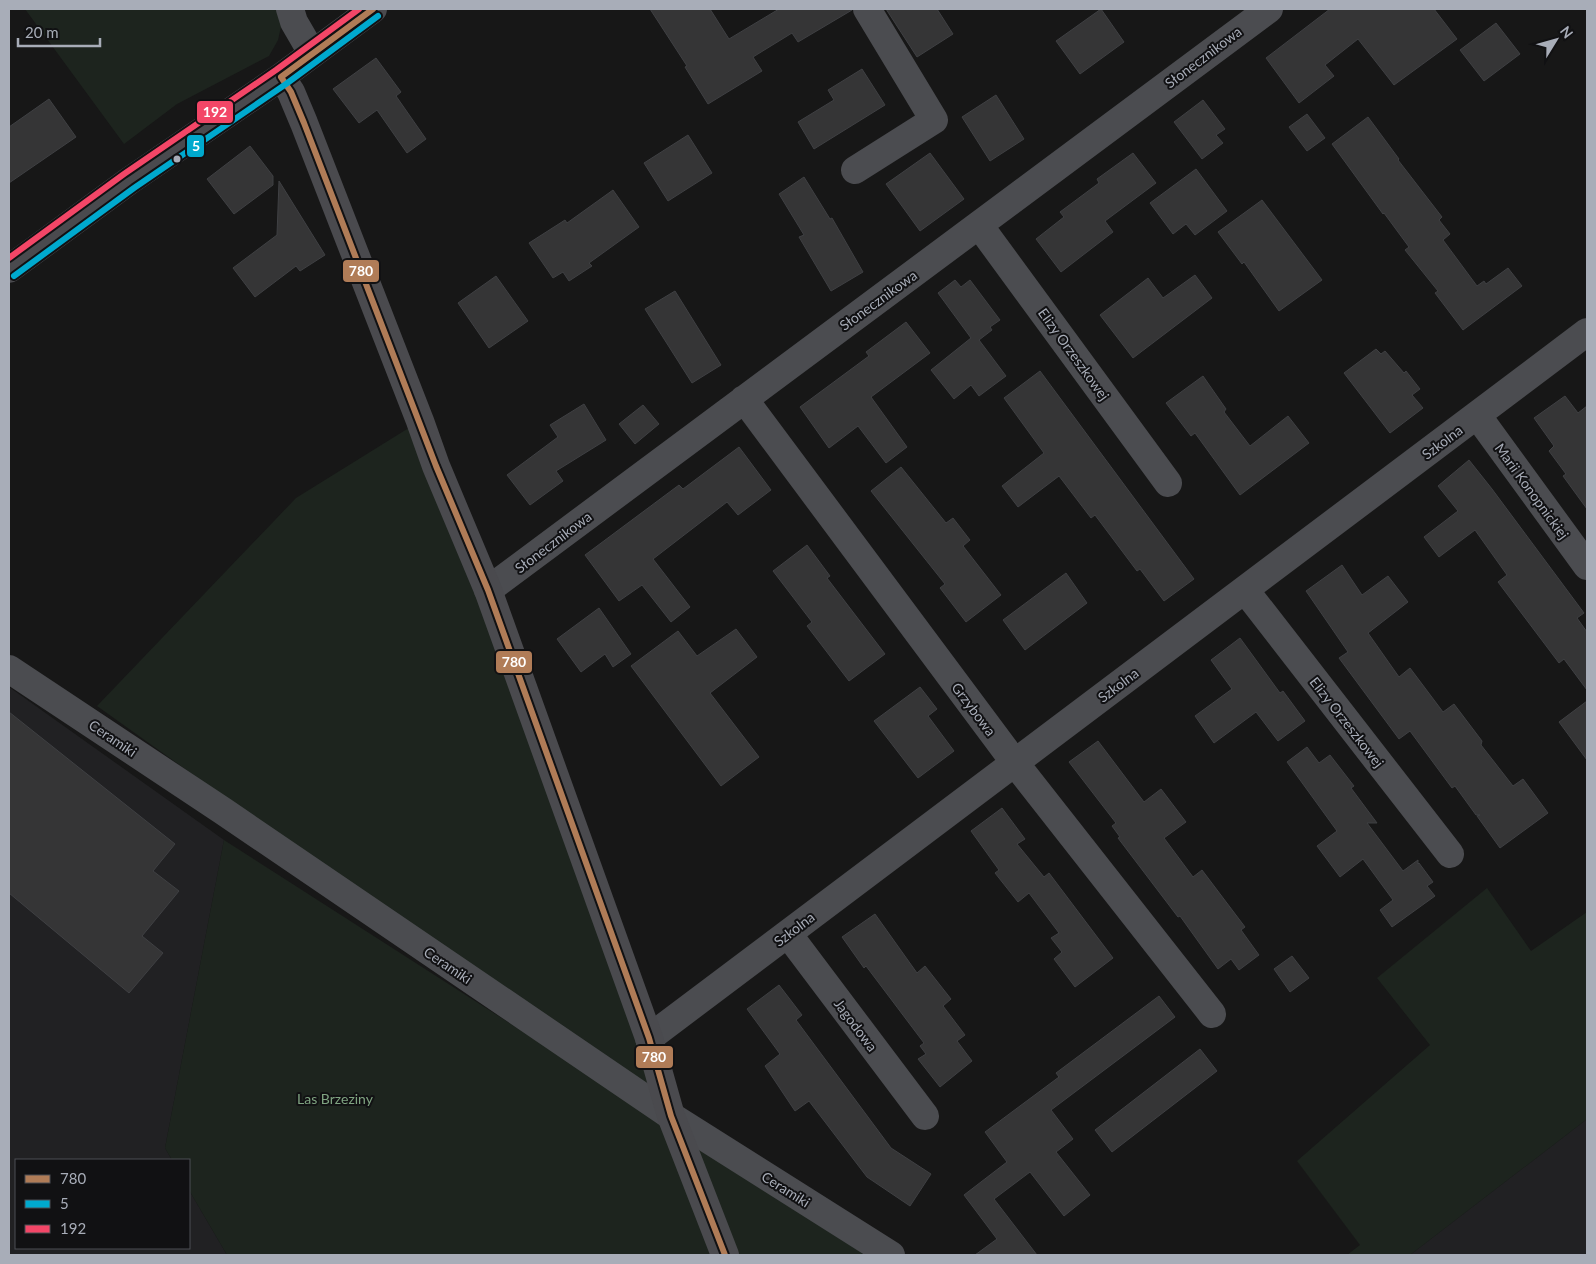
<svg xmlns="http://www.w3.org/2000/svg" width="1596" height="1264" font-family="Lato,sans-serif">
	<style>
		.built { fill: #212123 }
		.green { fill: #1d241e }
		.building { fill: #353536; stroke: #3f4043 }
		.lines { fill: none; stroke-linecap: round; stroke-linejoin: round }
		.street { stroke: #4b4c50; stroke-width: 28 }
		.secondary { stroke: #4a4a4e; stroke-width: 28 }
		.bus-1-casing { stroke: #111113; stroke-width: 10 }
		.bus-2-casing { stroke: #111113; stroke-width: 10 }
		.bus-3-casing { stroke: #111113; stroke-width: 10 }
		.bus-1 { stroke: #b07c57; stroke-width: 6 }
		.bus-2 { stroke: #00a9ce; stroke-width: 6 }
		.bus-3 { stroke: #f34667; stroke-width: 6 }
		.bus-dot { fill: #a8adb8; stroke: #111113; stroke-width: 2 }
		.labels { text-anchor: middle; dominant-baseline: central; stroke-width: 4; stroke-linejoin: round; paint-order: stroke }
		.street-label { font-size: 14px; fill: #a8adb8; stroke: #111113 }
		.park-label { font-size: 14px; fill: #7fa381; stroke: #111113 }
		.line-badge { stroke: #111113; stroke-width: 2 }
		.badge-label { font-size: 14px; text-anchor: middle; font-weight: bold; fill: #fff }
	</style>
	<rect width="100%" height="100%" fill="#171717"/>
	<path class="built" d="M 9,687 L 224,840 L 165,1148 L 172,1160 L 16,1160 L 16,1248 L 189,1248 L 189,1190 L 227,1255 L 9,1255 Z
		M 1587,1119 L 1587,1255 L 1410,1255 Z"/>
	<path class="green" d="M 25,9 L 277,9 L 282,22 L 278,40 L 269,56 L 177,104 L 124,144 Z
		M 420,421 L 671,1116 L 97,706 L 296,498 Z
		M 224,840 L 871,1255 L 227,1255 L 189,1190 L 189,1160 L 172,1160 L 165,1148 Z
		M 1487,888 L 1531,951 L 1587,912 L 1587,1119 L 1410,1255 L 1347,1255 L 1360,1245 L 1297,1161 L 1430,1045 L 1377,978 Z"/>
	<path class="building" d="M 650,9 L 710,9 L 729,39 L 779,9 L 851,9 L 852,10 L 798,42 L 792,33 L 753,57 L 762,71 L 708,104 L 685,67 L 687,66 Z
		M 886,9 L 937,9 L 953,34 L 917,57 Z
		M 1101,9 L 1124,42 L 1080,74 L 1056,41 Z
		M 1330,9 L 1434,9 L 1457,39 L 1394,85 L 1358,39 L 1325,65 L 1334,76 L 1299,103 L 1266,58 Z
		M 1496,23 L 1520,54 L 1484,81 L 1460,50 Z
		M 376,58 L 401,92 L 396,96 L 426,139 L 407,153 L 377,110 L 359,123 L 333,89 Z
		M 862,69 L 885,105 L 814,149 L 798,122 L 834,100 L 828,90 Z
		M 996,95 L 1024,139 L 990,161 L 962,117 Z
		M 49,99 L 76,137 L 9,183 L 9,127 Z
		M 1203,100 L 1225,129 L 1216,135 L 1223,143 L 1202,159 L 1174,122 Z
		M 1307,114 L 1325,138 L 1307,151 L 1289,127 Z
		M 1368,117 L 1399,159 L 1398,160 L 1442,217 L 1439,220 L 1450,234 L 1443,240 L 1477,286 L 1484,281 L 1486,284 L 1508,268 L 1522,286 L 1463,330 L 1435,293 L 1438,291 L 1405,250 L 1409,247 L 1384,213 L 1383,214 L 1332,144 Z
		M 688,135 L 712,173 L 668,201 L 644,163 Z
		M 250,146 L 273,176 L 273,185 L 234,214 L 207,179 Z
		M 930,153 L 964,199 L 920,231 L 886,184 Z
		M 1133,153 L 1156,183 L 1105,221 L 1113,232 L 1061,272 L 1036,239 L 1064,217 L 1060,212 L 1099,183 L 1097,179 Z
		M 1196,169 L 1227,211 L 1195,235 L 1186,224 L 1173,234 L 1150,203 Z
		M 804,177 L 830,219 L 832,218 L 863,272 L 831,291 L 799,237 L 804,235 L 779,194 Z
		M 279,181 L 325,255 L 300,271 L 296,266 L 255,297 L 233,268 L 277,235 Z
		M 613,190 L 639,227 L 589,263 L 592,266 L 569,281 L 563,272 L 553,278 L 529,243 L 565,220 L 567,223 Z
		M 1262,200 L 1322,280 L 1279,311 L 1244,262 L 1242,264 L 1218,232 Z
		M 1195,275 L 1212,298 L 1133,358 L 1100,315 L 1148,278 L 1163,298 Z
		M 496,276 L 528,321 L 489,348 L 458,303 Z
		M 955,280 L 961,287 L 970,280 L 1000,320 L 990,327 L 992,330 L 979,340 L 1006,376 L 979,396 L 971,385 L 954,399 L 931,370 L 971,338 L 938,293 Z
		M 675,291 L 721,365 L 692,383 L 645,309 Z
		M 906,322 L 930,353 L 871,397 L 907,447 L 886,463 L 858,426 L 829,448 L 800,407 L 869,356 L 866,352 Z
		M 1376,349 L 1381,354 L 1385,351 L 1404,373 L 1406,371 L 1420,389 L 1412,395 L 1423,408 L 1390,433 L 1344,373 Z
		M 1040,371 L 1194,579 L 1164,601 L 1140,569 L 1137,571 L 1095,515 L 1091,518 L 1059,476 L 1018,507 L 1002,486 L 1044,453 L 1004,398 Z
		M 1203,376 L 1226,409 L 1224,412 L 1250,446 L 1288,416 L 1309,443 L 1240,495 L 1195,433 L 1191,436 L 1166,403 Z
		M 1565,396 L 1578,413 L 1587,406 L 1587,509 L 1563,476 L 1566,474 L 1549,451 L 1554,446 L 1534,418 Z
		M 584,404 L 606,440 L 556,471 L 563,481 L 530,505 L 507,475 L 558,437 L 550,425 Z
		M 643,405 L 659,424 L 635,444 L 619,424 Z
		M 739,447 L 771,490 L 738,515 L 727,502 L 653,559 L 690,607 L 671,622 L 642,585 L 619,601 L 585,555 L 679,485 L 683,489 Z
		M 1469,460 L 1492,489 L 1584,613 L 1577,618 L 1587,632 L 1587,690 L 1564,659 L 1559,663 L 1498,582 L 1507,575 L 1475,530 L 1439,557 L 1424,537 L 1458,511 L 1438,486 Z
		M 901,467 L 946,523 L 953,518 L 970,540 L 963,546 L 1001,595 L 966,622 L 940,588 L 945,584 L 871,491 Z
		M 807,545 L 830,576 L 827,578 L 885,654 L 849,681 L 807,626 L 812,622 L 773,571 Z
		M 1342,565 L 1362,595 L 1388,576 L 1408,602 L 1368,633 L 1399,677 L 1410,668 L 1443,712 L 1454,704 L 1482,741 L 1481,745 L 1513,786 L 1523,779 L 1548,813 L 1500,848 L 1477,816 L 1480,815 L 1476,815 L 1455,786 L 1452,788 L 1410,731 L 1399,739 L 1339,658 L 1348,652 L 1306,591 Z
		M 1066,573 L 1087,603 L 1025,650 L 1003,620 Z
		M 599,608 L 631,654 L 613,667 L 605,654 L 581,672 L 557,639 Z
		M 736,629 L 757,657 L 710,693 L 759,757 L 721,786 L 631,666 L 678,631 L 697,656 Z
		M 1240,638 L 1280,693 L 1283,691 L 1305,721 L 1278,741 L 1256,712 L 1214,743 L 1195,716 L 1232,689 L 1211,660 Z
		M 920,687 L 937,709 L 928,716 L 954,751 L 918,778 L 874,721 Z
		M 1587,701 L 1587,760 L 1559,722 Z
		M 9,712 L 175,844 L 153,871 L 179,891 L 142,936 L 163,953 L 129,993 L 9,893 Z
		M 1098,741 L 1144,802 L 1161,789 L 1186,822 L 1164,838 L 1193,877 L 1202,870 L 1245,927 L 1241,930 L 1259,955 L 1239,970 L 1231,959 L 1218,969 L 1180,916 L 1178,917 L 1118,838 L 1120,837 L 1112,826 L 1116,823 L 1069,762 Z
		M 1307,747 L 1319,763 L 1330,755 L 1354,786 L 1351,788 L 1377,823 L 1367,823 L 1403,871 L 1418,860 L 1418,864 L 1419,863 L 1433,882 L 1427,886 L 1435,896 L 1392,927 L 1380,910 L 1393,900 L 1363,859 L 1340,877 L 1317,846 L 1337,831 L 1287,762 Z
		M 1002,808 L 1025,839 L 1017,844 L 1044,877 L 1049,873 L 1113,958 L 1075,987 L 1054,959 L 1062,952 L 1051,938 L 1059,933 L 1029,893 L 1018,902 L 995,873 L 999,870 L 971,831 Z
		M 875,914 L 917,973 L 925,966 L 951,999 L 943,1006 L 965,1035 L 957,1041 L 972,1061 L 940,1087 L 918,1059 L 926,1054 L 920,1046 L 924,1043 L 866,966 L 864,968 L 842,937 Z
		M 1292,956 L 1309,978 L 1290,992 L 1274,969 Z
		M 779,985 L 802,1015 L 796,1020 L 891,1148 L 931,1174 L 910,1206 L 867,1177 L 809,1101 L 795,1111 L 765,1066 L 780,1054 L 747,1009 Z
		M 1159,996 L 1175,1017 L 1051,1110 L 1073,1139 L 1056,1152 L 1090,1195 L 1064,1216 L 1030,1172 L 994,1199 L 1037,1255 L 975,1255 L 997,1239 L 964,1195 L 1007,1162 L 985,1132 L 1059,1077 L 1056,1073 Z
		M 1200,1049 L 1217,1071 L 1112,1152 L 1095,1130 Z"/>
	<g class="lines">
		<path class="street" d="M 290,9 L 294,22 L 312,53
			M 855,170 L 934,120 L 867,9
			M 979,225 L 1168,483
			M 744,399 L 1015,763 L 1212,1014
			M 1477,415 L 1587,566
			M 488,590 L 1269,9
			M 1245,590 L 1450,854
			M 9,669 L 223,811 L 671,1116 L 891,1255
			M 788,934 L 925,1116
			M 649,1038 L 1587,332"/>
		<path class="secondary" d="M 281,77 L 291,92 L 304,123 L 420,421 L 436,466 L 488,590 L 649,1038 L 671,1116 L 725,1255
			M 9,269 L 129,181 L 281,77 L 373,9"/>
		<defs>
			<path id="bus-1" d="M 281,77 L 291,92 L 304,123 L 436,466 L 488,590 L 649,1038 L 671,1116 L 725,1255
				M 281,77 L 373,9"/>
			<path id="bus-2" d="M 14,276 L 134,188 L 286,84 L 378,16"/>
			<path id="bus-3" d="M 9,258 L 124,174 L 276,70 L 359,9"/>
		</defs>
		<use href="#bus-1" class="bus-1-casing"/>
		<use href="#bus-2" class="bus-2-casing"/>
		<use href="#bus-3" class="bus-3-casing"/>
		<use href="#bus-1" class="bus-1"/>
		<use href="#bus-2" class="bus-2"/>
		<use href="#bus-3" class="bus-3"/>
	</g>
	<circle class="bus-dot" cx="177" cy="159" r="4.5"/>
	<g class="labels">
		<g class="street-label">
			<text transform="translate(1203 57) rotate(-37)">Słonecznikowa</text>
			<text transform="translate(878 300) rotate(-36)">Słonecznikowa</text>
			<text transform="translate(1074 354) rotate(54)">Elizy Orzeszkowej</text>
			<text transform="translate(1442 442) rotate(-37)">Szkolna</text>
			<text transform="translate(1532 491) rotate(54)">Marii Konopnickiej</text>
			<text transform="translate(553 542) rotate(-37)">Słonecznikowa</text>
			<text transform="translate(1118 685) rotate(-37)">Szkolna</text>
			<text transform="translate(974 709) rotate(53)">Grzybowa</text>
			<text transform="translate(1347 722) rotate(52)">Elizy Orzeszkowej</text>
			<text transform="translate(113 738) rotate(34)">Ceramiki</text>
			<text transform="translate(794 929) rotate(-37)">Szkolna</text>
			<text transform="translate(448 965) rotate(34)">Ceramiki</text>
			<text transform="translate(856 1025) rotate(53)">Jagodowa</text>
			<text transform="translate(786 1189) rotate(32)">Ceramiki</text>
		</g>
		<g class="park-label">
			<text x="335" y="1098">Las Brzeziny</text>
		</g>
	</g>
	<g class="line-badge">
		<rect x="196" y="100" width="38" height="24" rx="5" fill="#f34667"/>
		<rect x="186" y="134" width="19" height="24" rx="5" fill="#00a9ce"/>
		<rect x="342" y="259" width="38" height="24" rx="5" fill="#b07c57"/>
		<rect x="495" y="650" width="38" height="24" rx="5" fill="#b07c57"/>
		<rect x="635" y="1045" width="39" height="24" rx="5" fill="#b07c57"/>
	</g>
	<g class="badge-label">
		<text x="215" y="117">192</text>
		<text x="196" y="151">5</text>
		<text x="361" y="276">780</text>
		<text x="514" y="667">780</text>
		<text x="654" y="1062">780</text>
	</g>
	<rect width="1596" height="1264" fill="none" stroke="#a8adb8" stroke-width="20"/>
	<rect x="15" y="1159" width="175" height="90" fill="#111113" stroke="#4d4f55"/>
	<rect x="25" y="1175" width="25" height="8" fill="#b07c57" stroke="#4d4f55"/>
	<text x="60" y="1184" font-size="15" fill="#a8adb8">780</text>
	<rect x="25" y="1200" width="25" height="8" fill="#00a9ce" stroke="#4d4f55"/>
	<text x="60" y="1209" font-size="15" fill="#a8adb8">5</text>
	<rect x="25" y="1225" width="25" height="8" fill="#f34667" stroke="#4d4f55"/>
	<text x="60" y="1234" font-size="15" fill="#a8adb8">192</text>
	<g transform="translate(1556 40) rotate(53)" stroke="#111113" stroke-width="4" paint-order="stroke">
	<path d="M0-4L9 19L0 12L-9 19Z" fill="#a8adb8"/>
	<text y="-8" font-size="14" font-weight="bold" text-anchor="middle" fill="#a8adb8">N</text>
	</g>
	<path d="M18 38v8h82v-8" fill="none" stroke="#a8adb8" stroke-width="2.5"/>
	<text x="25" y="38" font-size="15" fill="#a8adb8" stroke="#111113" stroke-width="4" paint-order="stroke">20 m</text>
</svg>
